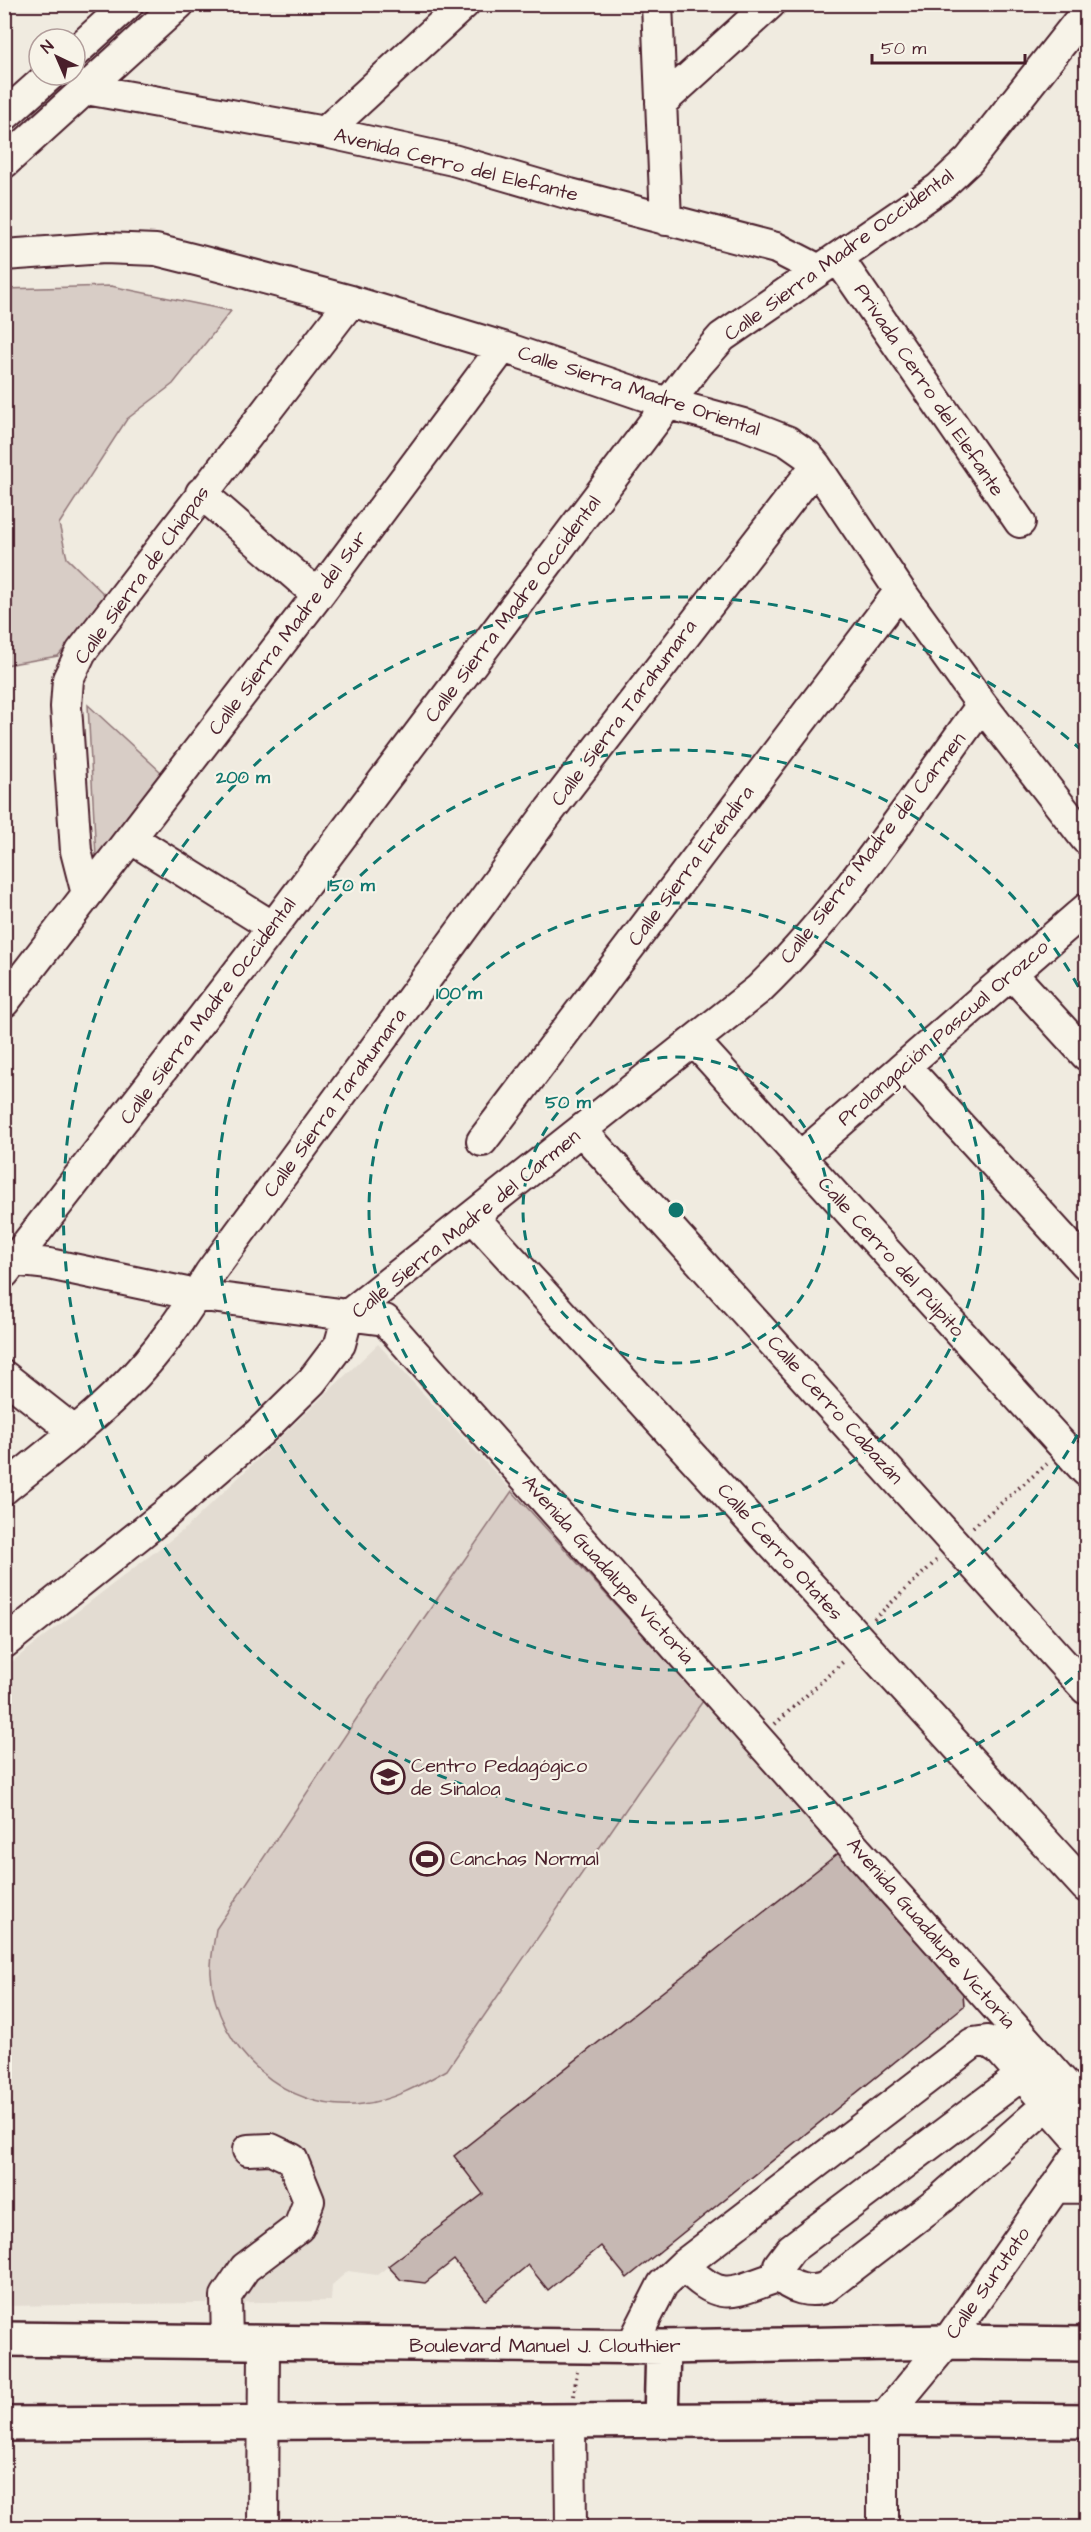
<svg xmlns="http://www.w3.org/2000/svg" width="1091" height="2532" font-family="'Architects Daughter',sans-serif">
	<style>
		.built { fill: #e3dcd2 }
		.green { fill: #d8cdc6; stroke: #917678; stroke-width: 1.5 }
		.building { fill: #c6b8b3; stroke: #4a1f2b; stroke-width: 1.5 }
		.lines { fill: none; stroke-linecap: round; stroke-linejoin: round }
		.minor-casing { stroke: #4a1f2b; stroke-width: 34 }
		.major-casing { stroke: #4a1f2b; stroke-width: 38 }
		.path { stroke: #4a1f2b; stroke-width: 4; stroke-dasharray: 1.5 4.5; stroke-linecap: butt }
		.minor { stroke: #f7f3e8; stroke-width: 30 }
		.major { stroke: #f7f3e8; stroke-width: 33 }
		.ring { fill: none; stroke: #0f766e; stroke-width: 3; stroke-dasharray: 10 8 }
		.labels { text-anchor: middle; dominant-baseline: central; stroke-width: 4.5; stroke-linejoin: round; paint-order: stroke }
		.street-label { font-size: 20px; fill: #4a1f2b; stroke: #f7f3e8 }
		.poi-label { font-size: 20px; fill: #4a1f2b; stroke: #f7f3e8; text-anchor: start }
		.centre { fill: #0f766e; stroke: #f7f3e8; stroke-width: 3 }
		.ring-label { font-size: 18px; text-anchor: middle; font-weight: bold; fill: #0f766e; stroke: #f7f3e8; stroke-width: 4.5; stroke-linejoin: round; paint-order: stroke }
	</style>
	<rect width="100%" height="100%" fill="#f0ebe0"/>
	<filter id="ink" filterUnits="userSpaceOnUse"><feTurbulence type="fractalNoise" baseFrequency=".0167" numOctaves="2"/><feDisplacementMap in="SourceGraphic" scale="12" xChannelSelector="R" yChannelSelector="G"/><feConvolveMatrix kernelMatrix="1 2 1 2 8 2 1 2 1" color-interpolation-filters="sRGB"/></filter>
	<g filter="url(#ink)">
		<path class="built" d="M 378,1344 L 840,1852 L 454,2156 L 483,2194 L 377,2275 L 348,2271 L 332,2285 L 331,2301 L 5,2306 L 5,1667 L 186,1528 Z"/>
		<path class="green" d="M 111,286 L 231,311 L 173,384 L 127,419 L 59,524 L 67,558 L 107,597 L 58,656 L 5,665 L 5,289 Z
			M 88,705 L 161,772 L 96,857 Z
			M 512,1491 L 703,1701 L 639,1790 L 447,2070 C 420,2085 394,2100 363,2104 C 287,2115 215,2048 211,1974 C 210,1960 214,1943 216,1929 L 417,1628 Z"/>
		<path class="building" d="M 840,1852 L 962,1982 L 964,2006 L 627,2278 L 601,2246 L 548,2290 L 528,2265 L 486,2300 L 454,2260 L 425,2283 L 401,2280 L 388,2266 L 483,2194 L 454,2156 Z"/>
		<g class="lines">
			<defs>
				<path id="minor" d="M 657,4 L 666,220
					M 75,52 L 128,4
					M 86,89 L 325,132 L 453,160 L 570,194 L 776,248 L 819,270
					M 661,103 L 770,4
					M 4,116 L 50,75
					M 325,132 L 464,4
					M 4,163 L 179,4
					M 4,255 L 104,248 L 156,250 L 200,261 L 351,301 L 503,347 L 670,404 L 743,424 L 787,441 L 807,455 L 816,466 L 900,591 L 982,705 L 1086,839
					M 838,258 L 1020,522
					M 201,493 L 318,595
					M 132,839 L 273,927
					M 87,894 L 76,851 L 66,707 L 68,679 L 81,652 L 351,301
					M 1012,974 L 1086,1055
					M 4,1002 L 318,595 L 503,347
					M 695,1042 L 1086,1471
					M 905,1066 L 1086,1264
					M 582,1131 L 1086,1689
					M 482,1141 L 900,591
					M 800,1157 L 1086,909
					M 473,1217 L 1086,1887
					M 4,1259 L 49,1264 L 196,1295 L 385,1320 L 1086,2108
					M 4,1273 L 273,927 L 698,364 L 722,337 L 939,188 L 969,160 L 1086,12
					M 4,1376 L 75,1432
					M 4,1489 C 45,1456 87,1424 124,1387 C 158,1354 185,1313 210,1273 L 550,810 L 816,466
					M 4,1643 L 163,1516 L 259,1433 L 312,1381 L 340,1344 L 348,1315 L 759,989 C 845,906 911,802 982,705
					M 1022,2075 L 791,2249 L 779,2265 L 780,2276 C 790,2288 811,2294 826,2287 L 942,2198 L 1048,2104
					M 1055,2187 L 1086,2188
					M 683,2265 C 723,2305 731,2292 780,2276
					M 227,2342 L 226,2296 L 245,2268 L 299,2227 L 309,2201 L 292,2159 L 271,2149 L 248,2150
					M 631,2347 L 663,2284 L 683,2265 L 973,2043 L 987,2041 L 999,2049 L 1084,2146
					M 570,2420 L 571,2528
					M 263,2528 L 264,2343
					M 883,2528 L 883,2419 L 947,2342 L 1086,2143"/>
				<path id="major" d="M 4,2339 L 663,2347 L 947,2342 L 1086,2344
					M 661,2420 L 663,2347
					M 4,2424 L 883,2419 L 1086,2421"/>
			</defs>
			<use href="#minor" class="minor-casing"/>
			<use href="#major" class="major-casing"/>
			<path class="path" d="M 973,1527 L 1047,1464
				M 874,1619 L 937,1560
				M 775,1724 L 845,1660
				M 574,2396 L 577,2371"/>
			<use href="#minor" class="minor"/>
			<use href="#major" class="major"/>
		</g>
	</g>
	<g class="ring">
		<circle cx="676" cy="1210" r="153"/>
		<circle cx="676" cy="1210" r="307"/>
		<path d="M1086 1419A460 460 0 1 1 1086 1001"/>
		<path d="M1086 1666A613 613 0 1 1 1086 754"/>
	</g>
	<defs>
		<symbol id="university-ring" viewBox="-11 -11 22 22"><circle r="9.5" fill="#f7f3e8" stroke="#4a1f2b" stroke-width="1.5"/><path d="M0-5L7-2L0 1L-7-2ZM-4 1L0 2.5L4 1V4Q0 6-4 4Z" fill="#4a1f2b"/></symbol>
		<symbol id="stadium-ring" viewBox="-11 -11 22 22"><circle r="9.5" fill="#f7f3e8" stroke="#4a1f2b" stroke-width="1.5"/><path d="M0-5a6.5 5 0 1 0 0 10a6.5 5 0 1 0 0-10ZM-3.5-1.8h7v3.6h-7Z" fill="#4a1f2b"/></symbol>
	</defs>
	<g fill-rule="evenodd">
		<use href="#university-ring" x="369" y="1758" width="38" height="38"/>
		<use href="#stadium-ring" x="408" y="1840" width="38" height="38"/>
	</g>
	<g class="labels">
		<g class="street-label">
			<text transform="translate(456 165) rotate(14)">Avenida Cerro del Elefante</text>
			<text transform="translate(839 255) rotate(-36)">Calle Sierra Madre Occidental</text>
			<text transform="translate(929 390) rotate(56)">Privada Cerro del Elefante</text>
			<text transform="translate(639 391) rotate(18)">Calle Sierra Madre Oriental</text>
			<text transform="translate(142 575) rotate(-54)">Calle Sierra de Chiapas</text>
			<text transform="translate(513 609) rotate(-53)">Calle Sierra Madre Occidental</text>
			<text transform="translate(288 633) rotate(-53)">Calle Sierra Madre del Sur</text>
			<text transform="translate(624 713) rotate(-53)">Calle Sierra Tarahumara</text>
			<text transform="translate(873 848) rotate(-52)">Calle Sierra Madre del Carmen</text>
			<text transform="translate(691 866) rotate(-53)">Calle Sierra Eréndira</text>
			<text transform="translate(208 1011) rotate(-53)">Calle Sierra Madre Occidental</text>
			<text transform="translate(943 1033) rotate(-41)">Prolongación Pascual Orozco</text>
			<text transform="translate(335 1103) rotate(-54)">Calle Sierra Tarahumara</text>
			<text transform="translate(466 1224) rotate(-39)">Calle Sierra Madre del Carmen</text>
			<text transform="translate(891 1257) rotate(48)">Calle Cerro del Púlpito</text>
			<text transform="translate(835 1410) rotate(48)">Calle Cerro Cabazán</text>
			<text transform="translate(780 1552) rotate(48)">Calle Cerro Otates</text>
			<text transform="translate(608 1570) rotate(48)">Avenida Guadalupe Victoria</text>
			<text transform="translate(931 1933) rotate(49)">Avenida Guadalupe Victoria</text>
			<text transform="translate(988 2283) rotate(-55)">Calle Surutato</text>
			<text x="545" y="2346">Boulevard Manuel J. Clouthier</text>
		</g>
		<g class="poi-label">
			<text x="411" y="1766">Centro Pedagógico<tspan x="411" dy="23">de Sinaloa</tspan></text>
			<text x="450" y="1859">Canchas Normal</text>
		</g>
	</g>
	<circle cx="676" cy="1210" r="9" class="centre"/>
	<g class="ring-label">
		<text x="243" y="783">200 m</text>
		<text x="351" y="891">150 m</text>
		<text x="459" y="999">100 m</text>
		<text x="568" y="1108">50 m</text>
	</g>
	<rect width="1091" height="2532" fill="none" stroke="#f7f3e8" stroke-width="24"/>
	<rect x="12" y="12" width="1067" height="2508" fill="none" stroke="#4a1f2b" stroke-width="2" filter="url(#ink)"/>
	<g transform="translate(57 57) rotate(316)"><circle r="28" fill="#f7f3e8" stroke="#b29e9c" stroke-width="1.5"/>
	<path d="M0-4.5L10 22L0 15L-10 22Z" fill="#4a1f2b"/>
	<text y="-9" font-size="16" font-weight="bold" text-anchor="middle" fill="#4a1f2b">N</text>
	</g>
	<path d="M872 54v9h153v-9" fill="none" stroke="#4a1f2b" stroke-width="3"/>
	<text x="881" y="54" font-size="18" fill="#4a1f2b" stroke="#f7f3e8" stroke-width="4.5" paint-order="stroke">50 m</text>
</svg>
